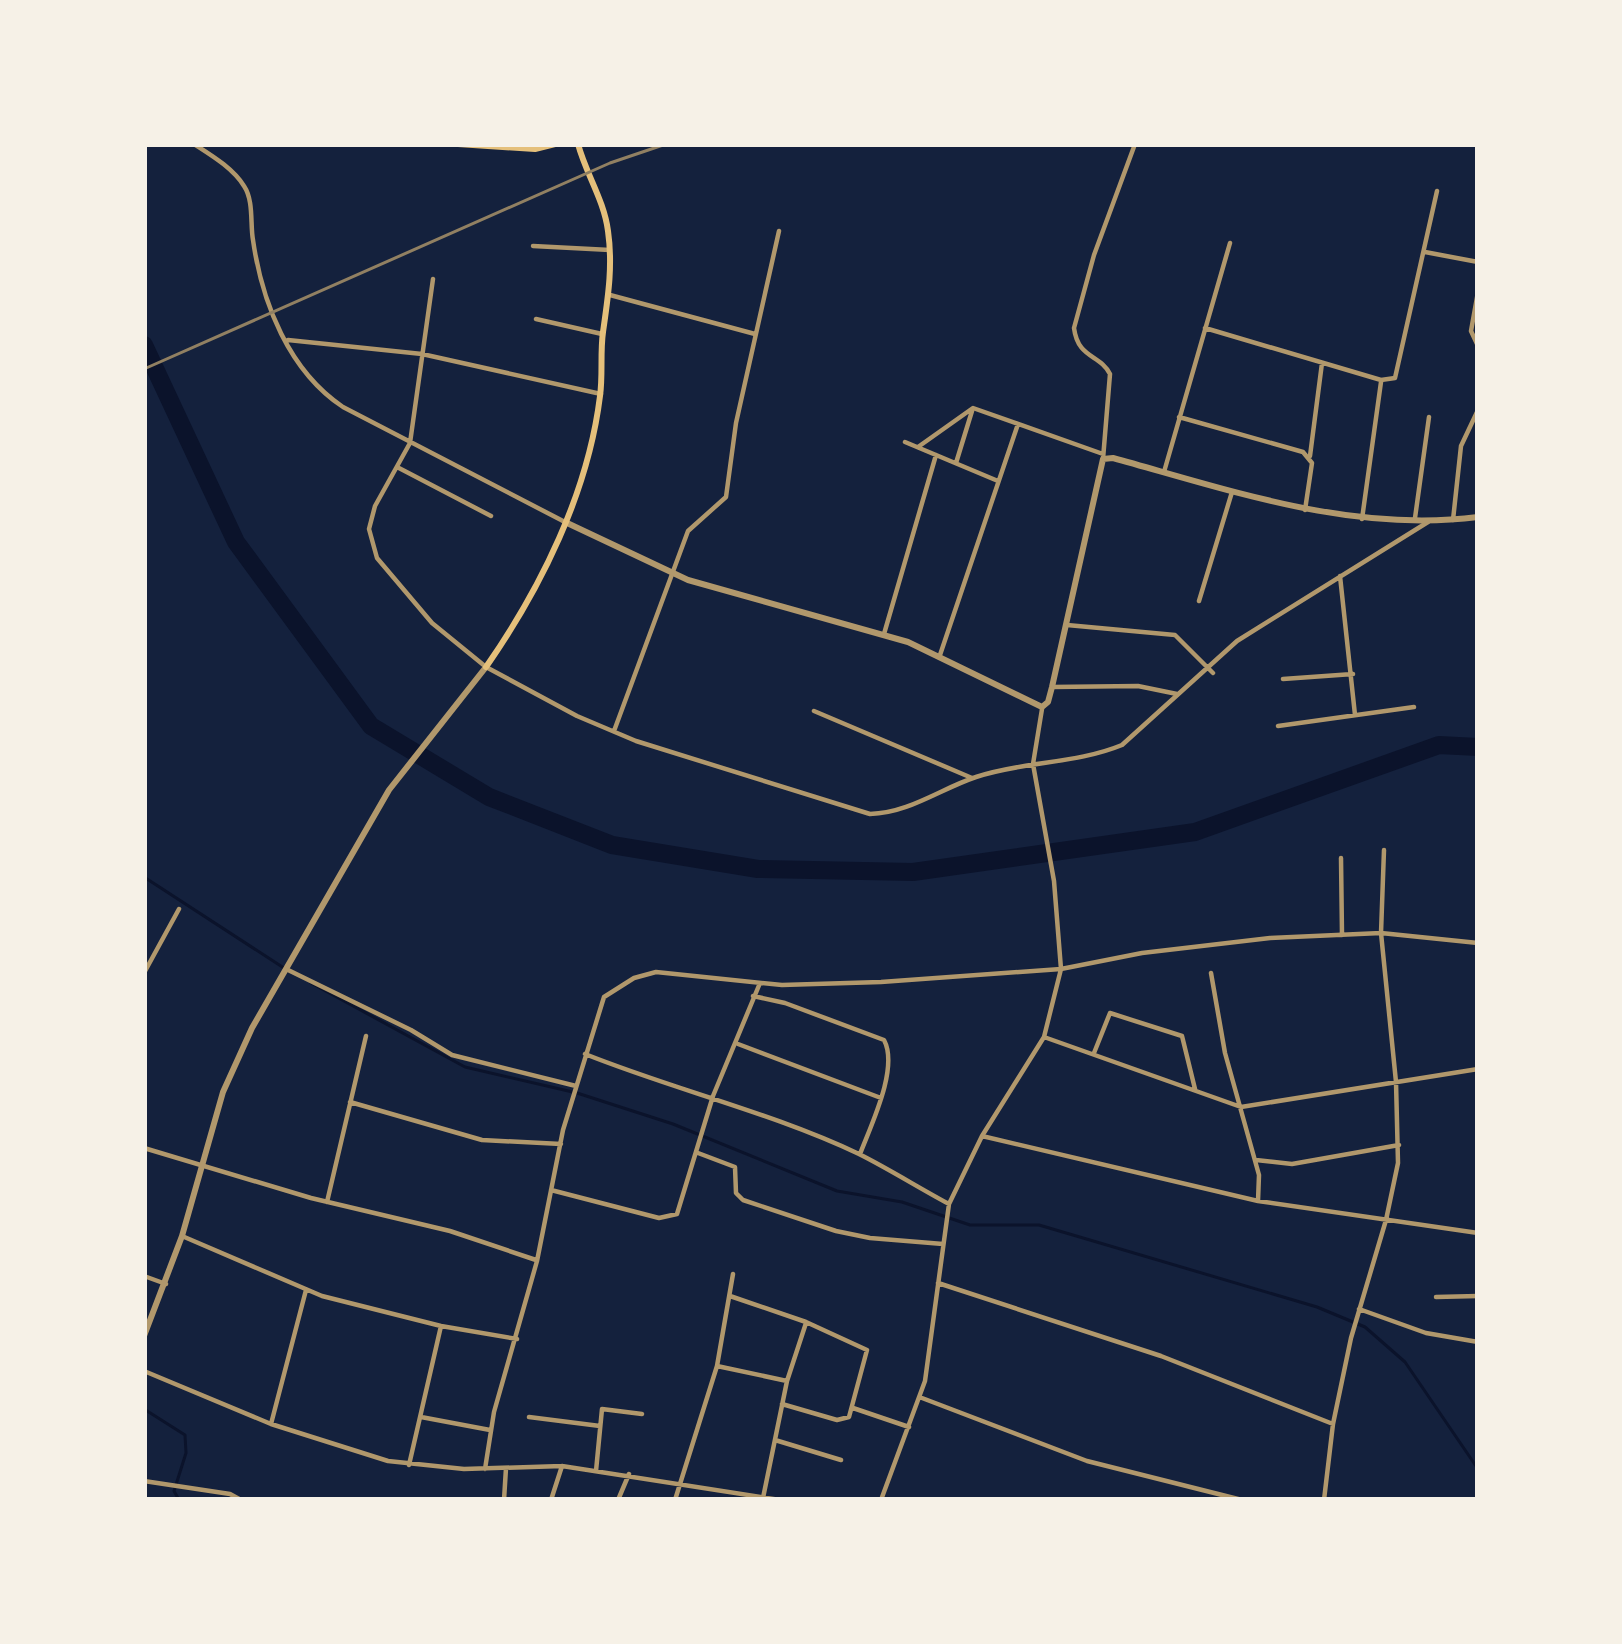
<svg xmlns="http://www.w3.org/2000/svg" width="1622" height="1644" font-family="Georgia,serif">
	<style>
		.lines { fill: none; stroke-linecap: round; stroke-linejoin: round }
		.stream { stroke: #0b132b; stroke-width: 3 }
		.river { stroke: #0b132b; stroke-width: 18 }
		.minor { stroke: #b1986c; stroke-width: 4.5 }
		.tertiary { stroke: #b1986c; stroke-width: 6 }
		.secondary { stroke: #e5c07b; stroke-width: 6 }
		.rail { stroke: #918062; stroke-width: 3 }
	</style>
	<rect width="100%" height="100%" fill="#14213d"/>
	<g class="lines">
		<path class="stream" d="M 144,877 L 287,970
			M 311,983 L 465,1067 L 577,1093 L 673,1124 L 837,1191 L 902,1202 L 970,1225 L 1039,1225 L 1317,1307 L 1365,1327 L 1405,1362 L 1478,1469
			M 144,1409 L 185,1435 L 186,1453 L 174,1491 L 179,1500"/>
		<path class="river" d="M 144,345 L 236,542 L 371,726 L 489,797 L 612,845 L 758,869 L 913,872 L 1195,832 L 1439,745 L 1478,747"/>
		<path class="minor" d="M 194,144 C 211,155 233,168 244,186 C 254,201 250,224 253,240 C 262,303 289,371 343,407 L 563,521
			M 533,246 L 610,250
			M 1425,252 L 1478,262
			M 433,279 L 410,443 L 375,506 L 369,529 L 377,558 L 432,623 L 486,667 L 577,716 L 636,741 L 870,814 C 909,813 940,789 976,777 C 1024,761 1076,764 1122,745 L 1237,641 L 1428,522
			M 1478,292 L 1471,331 L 1478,346
			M 610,295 L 755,334
			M 536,319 L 602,334
			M 1205,328 L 1381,380 L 1395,378 L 1437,191
			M 288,340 L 422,354 L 601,394
			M 1179,417 L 1303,452 L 1312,463 L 1305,510
			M 905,442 L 998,481
			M 918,447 L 973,408 L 1103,454
			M 1310,456 L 1322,363
			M 1103,459 L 1110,374 C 1100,354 1078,359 1074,328 L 1094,255 L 1135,144
			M 956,463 L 972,411
			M 397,467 L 491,516
			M 1164,472 L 1230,243
			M 1415,518 L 1429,417
			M 1362,519 L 1381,382
			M 1453,520 L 1461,446 L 1478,410
			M 1340,576 L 1355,715
			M 1199,601 L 1232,492
			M 1067,625 L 1175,635 L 1213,673
			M 884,634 L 936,455
			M 940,655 L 1018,424
			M 1283,679 L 1353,674
			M 1052,687 L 1138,686 L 1177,694
			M 814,711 L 972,778
			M 1278,726 L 1414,707
			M 614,731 L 688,531 L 726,497 L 736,423 L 779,231
			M 1341,858 L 1342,935
			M 286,969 L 411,1030 L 452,1055 L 576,1086
			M 144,973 L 179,909
			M 1211,973 L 1225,1053 L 1259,1175 L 1258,1201
			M 753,996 L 785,1003 L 884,1040 C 899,1068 871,1125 860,1154
			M 1044,1037 L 1241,1107 L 1478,1069
			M 738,1044 L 881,1098
			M 1094,1053 L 1110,1013 L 1182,1036 L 1195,1089
			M 585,1054 C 675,1090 770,1112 859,1154 C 889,1169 919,1188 949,1204
			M 350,1102 L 482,1140 L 561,1144
			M 982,1136 L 1044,1037 L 1061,969 L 1054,881 L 1033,764 L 1042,709
			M 144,1148 L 311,1198 L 450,1231 L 536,1260
			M 698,1153 L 735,1167 L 736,1193 L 743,1200 L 836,1231 L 870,1238 L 943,1244
			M 1256,1160 L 1292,1164 L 1399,1145
			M 551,1190 L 659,1218 L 677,1214 L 713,1096 L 760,983
			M 327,1202 L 366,1036
			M 182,1236 L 322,1296 L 441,1326 L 517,1339
			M 144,1276 L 166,1284
			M 938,1283 L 1161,1356 L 1333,1424
			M 730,1296 L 806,1322 L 867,1350 L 849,1417 L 837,1420 L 782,1404
			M 1436,1297 L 1478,1296
			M 1359,1309 L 1426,1333 L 1478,1342
			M 717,1366 L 787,1381
			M 144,1371 L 271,1424 L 388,1461 L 464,1469 L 562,1466 L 780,1500
			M 922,1398 L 1087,1461 L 1242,1500
			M 853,1408 L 909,1427
			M 421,1417 L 490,1430
			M 529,1417 L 600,1426
			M 271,1424 L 306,1290
			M 775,1440 L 841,1460
			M 409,1465 L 441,1326
			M 485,1469 L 494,1412 L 537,1261 L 563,1130 L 604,997 L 634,978 L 656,972 L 782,985 L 881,982 L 1061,969 L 1142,953 L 1270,938 L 1381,933 L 1478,943
			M 596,1471 L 602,1409 L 642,1414
			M 144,1481 L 230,1494 L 241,1500
			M 763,1498 L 787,1381 L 806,1323
			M 504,1500 L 506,1468
			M 551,1500 L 562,1466
			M 618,1500 L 629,1474
			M 675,1500 L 717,1366 L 733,1274
			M 881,1500 L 925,1381 L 949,1204 L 982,1136 L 1258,1201 L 1478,1233
			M 1324,1500 L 1333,1424 L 1351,1338 L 1386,1220 L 1398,1163 L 1396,1082 L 1381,933 L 1384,850"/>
		<path class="tertiary" d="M 565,522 L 688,580 L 908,642 L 1042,707 L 1048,702 L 1052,687 L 1103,459 L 1113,458 C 1233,491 1352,533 1478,517
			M 144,1336 L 182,1236 L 223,1092 L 252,1028 L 389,790 L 486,667"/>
		<path class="secondary" d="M 458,144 L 535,149 L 555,144
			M 486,667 C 541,588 588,493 600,396 C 603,375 600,353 603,332 C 608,297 613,266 608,231 C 604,200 586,174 578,144"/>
		<path class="rail" d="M 144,369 L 610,163 L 666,144"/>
	</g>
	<rect width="1622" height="1644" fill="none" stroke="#f6f1e7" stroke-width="294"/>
</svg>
